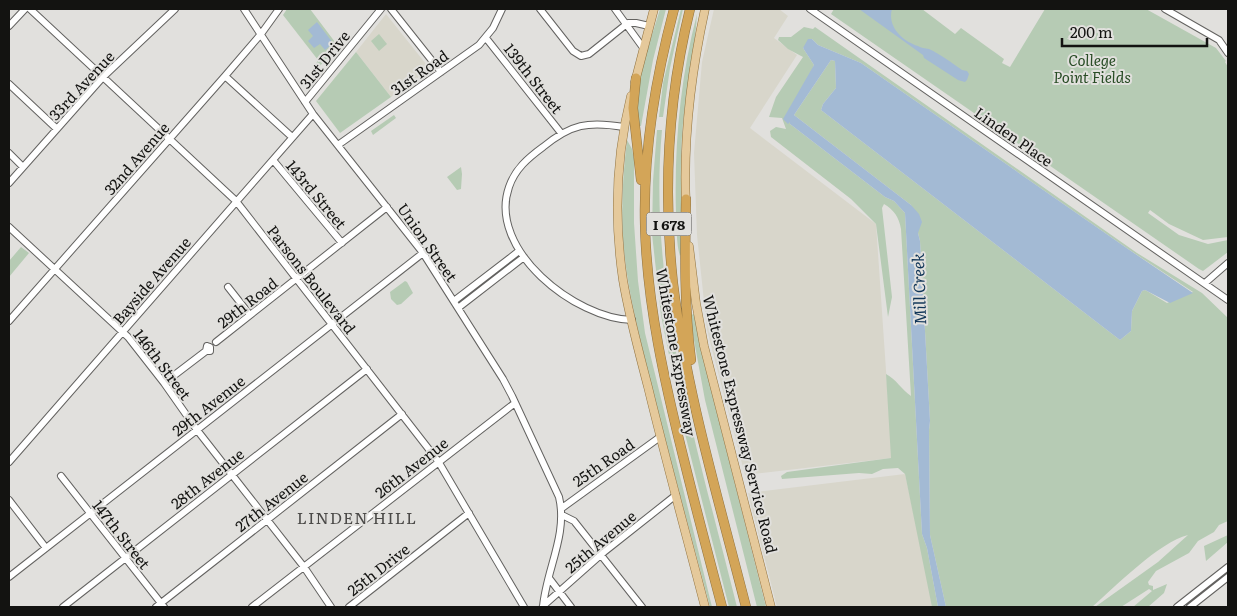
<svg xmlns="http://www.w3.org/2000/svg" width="1237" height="616" font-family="Literata,serif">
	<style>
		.built { fill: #d8d6cb }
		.green { fill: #b6cbb4 }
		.water { fill: #a3bad4 }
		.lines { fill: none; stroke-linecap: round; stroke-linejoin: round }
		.minor-casing { stroke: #636260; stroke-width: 8 }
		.major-casing { stroke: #90723f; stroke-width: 9 }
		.highway-casing { stroke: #90723f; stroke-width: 10 }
		.minor { stroke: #fff; stroke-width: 6 }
		.major { stroke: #e5c99b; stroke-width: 8 }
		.highway { stroke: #d3a558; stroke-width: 9 }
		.labels { text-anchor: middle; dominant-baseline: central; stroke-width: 4; stroke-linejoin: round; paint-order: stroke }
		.shield { fill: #e1e0dd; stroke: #51504e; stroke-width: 1 }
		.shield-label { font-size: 14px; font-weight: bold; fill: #131311 }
		.street-label { font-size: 15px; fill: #131311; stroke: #e1e0dd }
		.park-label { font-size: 15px; font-style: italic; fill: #284c25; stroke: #e1e0dd }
		.water-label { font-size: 16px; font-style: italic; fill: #0f3457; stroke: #e1e0dd }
		.neighbourhood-label { font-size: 16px; letter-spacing: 1px; fill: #4b4a48; stroke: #e1e0dd }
	</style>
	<rect width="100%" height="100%" fill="#e1e0dd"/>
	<path class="built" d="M 714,9 L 779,9 L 788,16 L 774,38 L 797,55 L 750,128 L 876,224 L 892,458 L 745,475 L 707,330 L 697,235 L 694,153 L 702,62 Z
		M 386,14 L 430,69 L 391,97 L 356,52 Z
		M 905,474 L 934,607 L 777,607 L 748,493 Z"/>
	<path class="green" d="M 287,9 L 310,9 L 338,46 L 319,67 L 316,64 L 318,60 L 283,15 Z
		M 660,9 L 666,9 L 653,60 L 641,126 L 638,126 C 632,86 649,47 660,9 Z
		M 681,9 L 683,9 L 670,68 L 663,117 L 659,117 L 663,83 Z
		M 834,9 L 922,9 L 955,34 L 961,28 L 1004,59 L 1002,63 L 1010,67 L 1045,9 L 1146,9 L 1216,48 L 1226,61 L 1225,62 L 1228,67 L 1228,237 L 1203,240 L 1169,224 L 1150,210 L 1148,213 L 1179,235 L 1208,244 L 1228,240 L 1228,252 L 1203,271 L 1199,269 L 831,14 Z
		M 697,14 C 695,50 687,87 683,123 C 679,166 682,210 682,253 L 680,256 C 676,243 677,228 676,214 C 674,148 680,78 697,14 Z
		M 804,27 L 813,29 L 815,27 L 1137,253 L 1202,293 L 1228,318 L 1228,521 L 1219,525 L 1214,532 L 1198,541 L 1189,553 L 1156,571 L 1148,582 L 1149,585 L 1153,586 L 1153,590 L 1167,584 L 1164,593 L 1148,607 L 1133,607 L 1152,591 L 1149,589 L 1121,607 L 1095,607 L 1158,562 L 1188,535 C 1159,542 1115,587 1092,607 L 946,607 L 930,535 L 929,430 L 930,421 L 920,241 L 911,205 L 794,115 L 831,60 L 835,61 L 836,88 L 823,104 L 821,110 L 1120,340 L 1131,331 L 1132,311 L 1142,291 L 1145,290 L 1147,291 L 1167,303 L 1193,292 L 1128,249 L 861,63 L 818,45 L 812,39 L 803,48 L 814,65 L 790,124 L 885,197 L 894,201 L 905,213 L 922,534 L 927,548 L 938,607 L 932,607 L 905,474 L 898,468 L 883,469 L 872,474 L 859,473 L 782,479 L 781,476 L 787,472 L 891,458 L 886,374 C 896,379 902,390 911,396 L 901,229 C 899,217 894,210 884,204 L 882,208 L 892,297 L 888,317 L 876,224 L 851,199 L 771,137 L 770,131 L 776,127 L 786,129 L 782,118 L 769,117 L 776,97 L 803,57 L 788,49 L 778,40 L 779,37 L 791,37 Z
		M 379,34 L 387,44 L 379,51 L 371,41 Z
		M 356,52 L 391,97 L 340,133 L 316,101 Z
		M 394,115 L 396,118 L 373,135 L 371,131 Z
		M 657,130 L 662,130 C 647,289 699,454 737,607 L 729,607 L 684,430 L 661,315 L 652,234 L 653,181 Z
		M 627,140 L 632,149 L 634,159 L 634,223 L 638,281 L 645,333 L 712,607 L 710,607 C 690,531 669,456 650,380 C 639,333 626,286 623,238 C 621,205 623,173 627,140 Z
		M 461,167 L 462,174 L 461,189 L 457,190 L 447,177 Z
		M 21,247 L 29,253 L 9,277 L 9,261 Z
		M 405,281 L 407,282 L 413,293 L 401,304 L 397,305 L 391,299 L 390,292 Z
		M 694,314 L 701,349 L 766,607 L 757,607 L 705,400 L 691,324 L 691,315 Z
		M 1228,535 L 1228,542 L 1206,561 L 1204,546 Z"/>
	<path class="water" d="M 859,9 L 892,9 C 887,26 902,41 918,46 C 921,48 925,48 929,49 C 940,54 952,63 962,70 L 967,71 L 969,74 L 967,80 L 965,82 L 958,80 L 924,58 L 923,55 Z
		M 317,22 L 333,43 L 325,50 L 320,44 L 314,48 L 308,41 L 313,36 L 308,30 Z
		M 808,39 L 812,39 L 818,45 L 861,63 L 1128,249 L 1193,293 L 1170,303 L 1147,291 L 1145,290 L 1142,291 L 1132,311 L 1131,331 L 1120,340 L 821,110 L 823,104 L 836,88 L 835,61 L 831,60 L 794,115 L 911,205 L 919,214 L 922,222 L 918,233 L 920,241 L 930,421 L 929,430 L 930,535 L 946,607 L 938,607 L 927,548 L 922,534 L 905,213 L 894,201 L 885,197 L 790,124 L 790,122 L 788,124 L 783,119 L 814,65 L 803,48 Z"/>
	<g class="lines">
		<defs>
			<path id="minor" d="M 30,9 L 236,201 L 438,461 L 524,607
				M 244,9 L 313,114 L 423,253 L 503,379 L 512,396 L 559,497 C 568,535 546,570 543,607
				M 391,9 L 441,72
				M 540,9 L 573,51 L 581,56 L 589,54 L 628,23 L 636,23 L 649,26
				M 615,9 L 644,49
				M 810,9 L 1228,300
				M 1165,9 L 1219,40 L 1228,53
				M 9,26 L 25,9
				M 486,38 L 561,133
				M 225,76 L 292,137
				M 9,84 L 57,129
				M 305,102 L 381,9
				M 624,127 C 588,121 571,124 543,147 C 528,158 515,169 509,187 C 487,250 576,319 632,320
				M 338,145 L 479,45 L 493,28 L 502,9
				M 9,153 L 23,167
				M 273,160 L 342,243
				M 9,183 L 103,77 L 175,9
				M 9,227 L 128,337 L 164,383 L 197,430 L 304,567 L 331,607
				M 1205,283 L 1228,263
				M 228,287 L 250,315
				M 454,301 L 519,251
				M 458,308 L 524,257
				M 9,321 L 225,76 L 261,34 L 279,9
				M 216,342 L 387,207
				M 164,383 L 206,351 L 207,346 L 210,347 L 210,351 L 206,351
				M 9,462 L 313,114
				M 61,476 L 164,607
				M 9,500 L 46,548
				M 562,508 L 660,437
				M 562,515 L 574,521 L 642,607
				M 9,577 L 423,253
				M 549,578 L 571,607
				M 543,606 L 604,552 L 676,495
				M 63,607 L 367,369
				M 156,607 L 402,414
				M 252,607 L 515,403
				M 349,607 L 469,513
				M 1177,607 L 1228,567
				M 1190,607 L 1228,577"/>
			<path id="major" d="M 635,82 L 654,9
				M 631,96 C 616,156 614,219 623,280 C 629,316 639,352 648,387 C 666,461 686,534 705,607
				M 686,205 C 683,139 691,73 705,9
				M 689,246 L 696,303 L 704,346 L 771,607"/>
			<path id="highway" d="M 674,9 C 655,80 643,152 645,226 C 647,305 665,384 684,460 C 696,509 709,558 722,607
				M 690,9 C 668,98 663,191 673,283 C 686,391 719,501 746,607
				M 636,78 L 633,108 L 641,180
				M 686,199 C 685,253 684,307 691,360"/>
		</defs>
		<use href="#minor" class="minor-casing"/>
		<use href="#major" class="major-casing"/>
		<use href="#highway" class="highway-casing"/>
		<use href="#minor" class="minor"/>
		<use href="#major" class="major"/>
		<use href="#highway" class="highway"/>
	</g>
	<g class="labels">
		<rect class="shield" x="646.5" y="212.5" width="45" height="23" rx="4"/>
		<g class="shield-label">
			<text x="669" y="224">I 678</text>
		</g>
		<g class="street-label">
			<text transform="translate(324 59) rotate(-51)">31st Drive</text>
			<text transform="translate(419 72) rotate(-35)">31st Road</text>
			<text transform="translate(534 78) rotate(52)">139th Street</text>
			<text transform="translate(81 85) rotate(-47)">33rd Avenue</text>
			<text transform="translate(1014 136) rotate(35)">Linden Place</text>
			<text transform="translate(136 158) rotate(-49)">32nd Avenue</text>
			<text transform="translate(317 194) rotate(50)">143rd Street</text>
			<text transform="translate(428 242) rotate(55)">Union Street</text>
			<text transform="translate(312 279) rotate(52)">Parsons Boulevard</text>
			<text transform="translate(151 280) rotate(-49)">Bayside Avenue</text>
			<text transform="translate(247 302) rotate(-38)">29th Road</text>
			<text transform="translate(677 352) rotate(80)">Whitestone Expressway</text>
			<text transform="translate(163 364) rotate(53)">146th Street</text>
			<text transform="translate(208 405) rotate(-38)">29th Avenue</text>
			<text transform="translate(741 424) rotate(76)">Whitestone Expressway Service Road</text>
			<text transform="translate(603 462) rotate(-35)">25th Road</text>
			<text transform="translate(411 467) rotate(-38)">26th Avenue</text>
			<text transform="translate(207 478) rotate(-38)">28th Avenue</text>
			<text transform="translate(271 501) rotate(-38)">27th Avenue</text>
			<text transform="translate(122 534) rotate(52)">147th Street</text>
			<text transform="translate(600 541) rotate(-40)">25th Avenue</text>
			<text transform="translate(378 569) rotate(-38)">25th Drive</text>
		</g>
		<g class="park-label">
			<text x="1092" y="59">College<tspan x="1092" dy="17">Point Fields</tspan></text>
		</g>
		<g class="water-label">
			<text transform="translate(918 289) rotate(-92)">Mill Creek</text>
		</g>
		<g class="neighbourhood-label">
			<text x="357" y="517">LINDEN HILL</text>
		</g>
	</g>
	<rect width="1237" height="616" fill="none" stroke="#131311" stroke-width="20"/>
	<path d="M1062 38v8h145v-8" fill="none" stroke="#131311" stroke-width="2.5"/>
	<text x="1070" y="38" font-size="15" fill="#131311" stroke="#e1e0dd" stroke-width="4" paint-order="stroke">200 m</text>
</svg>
